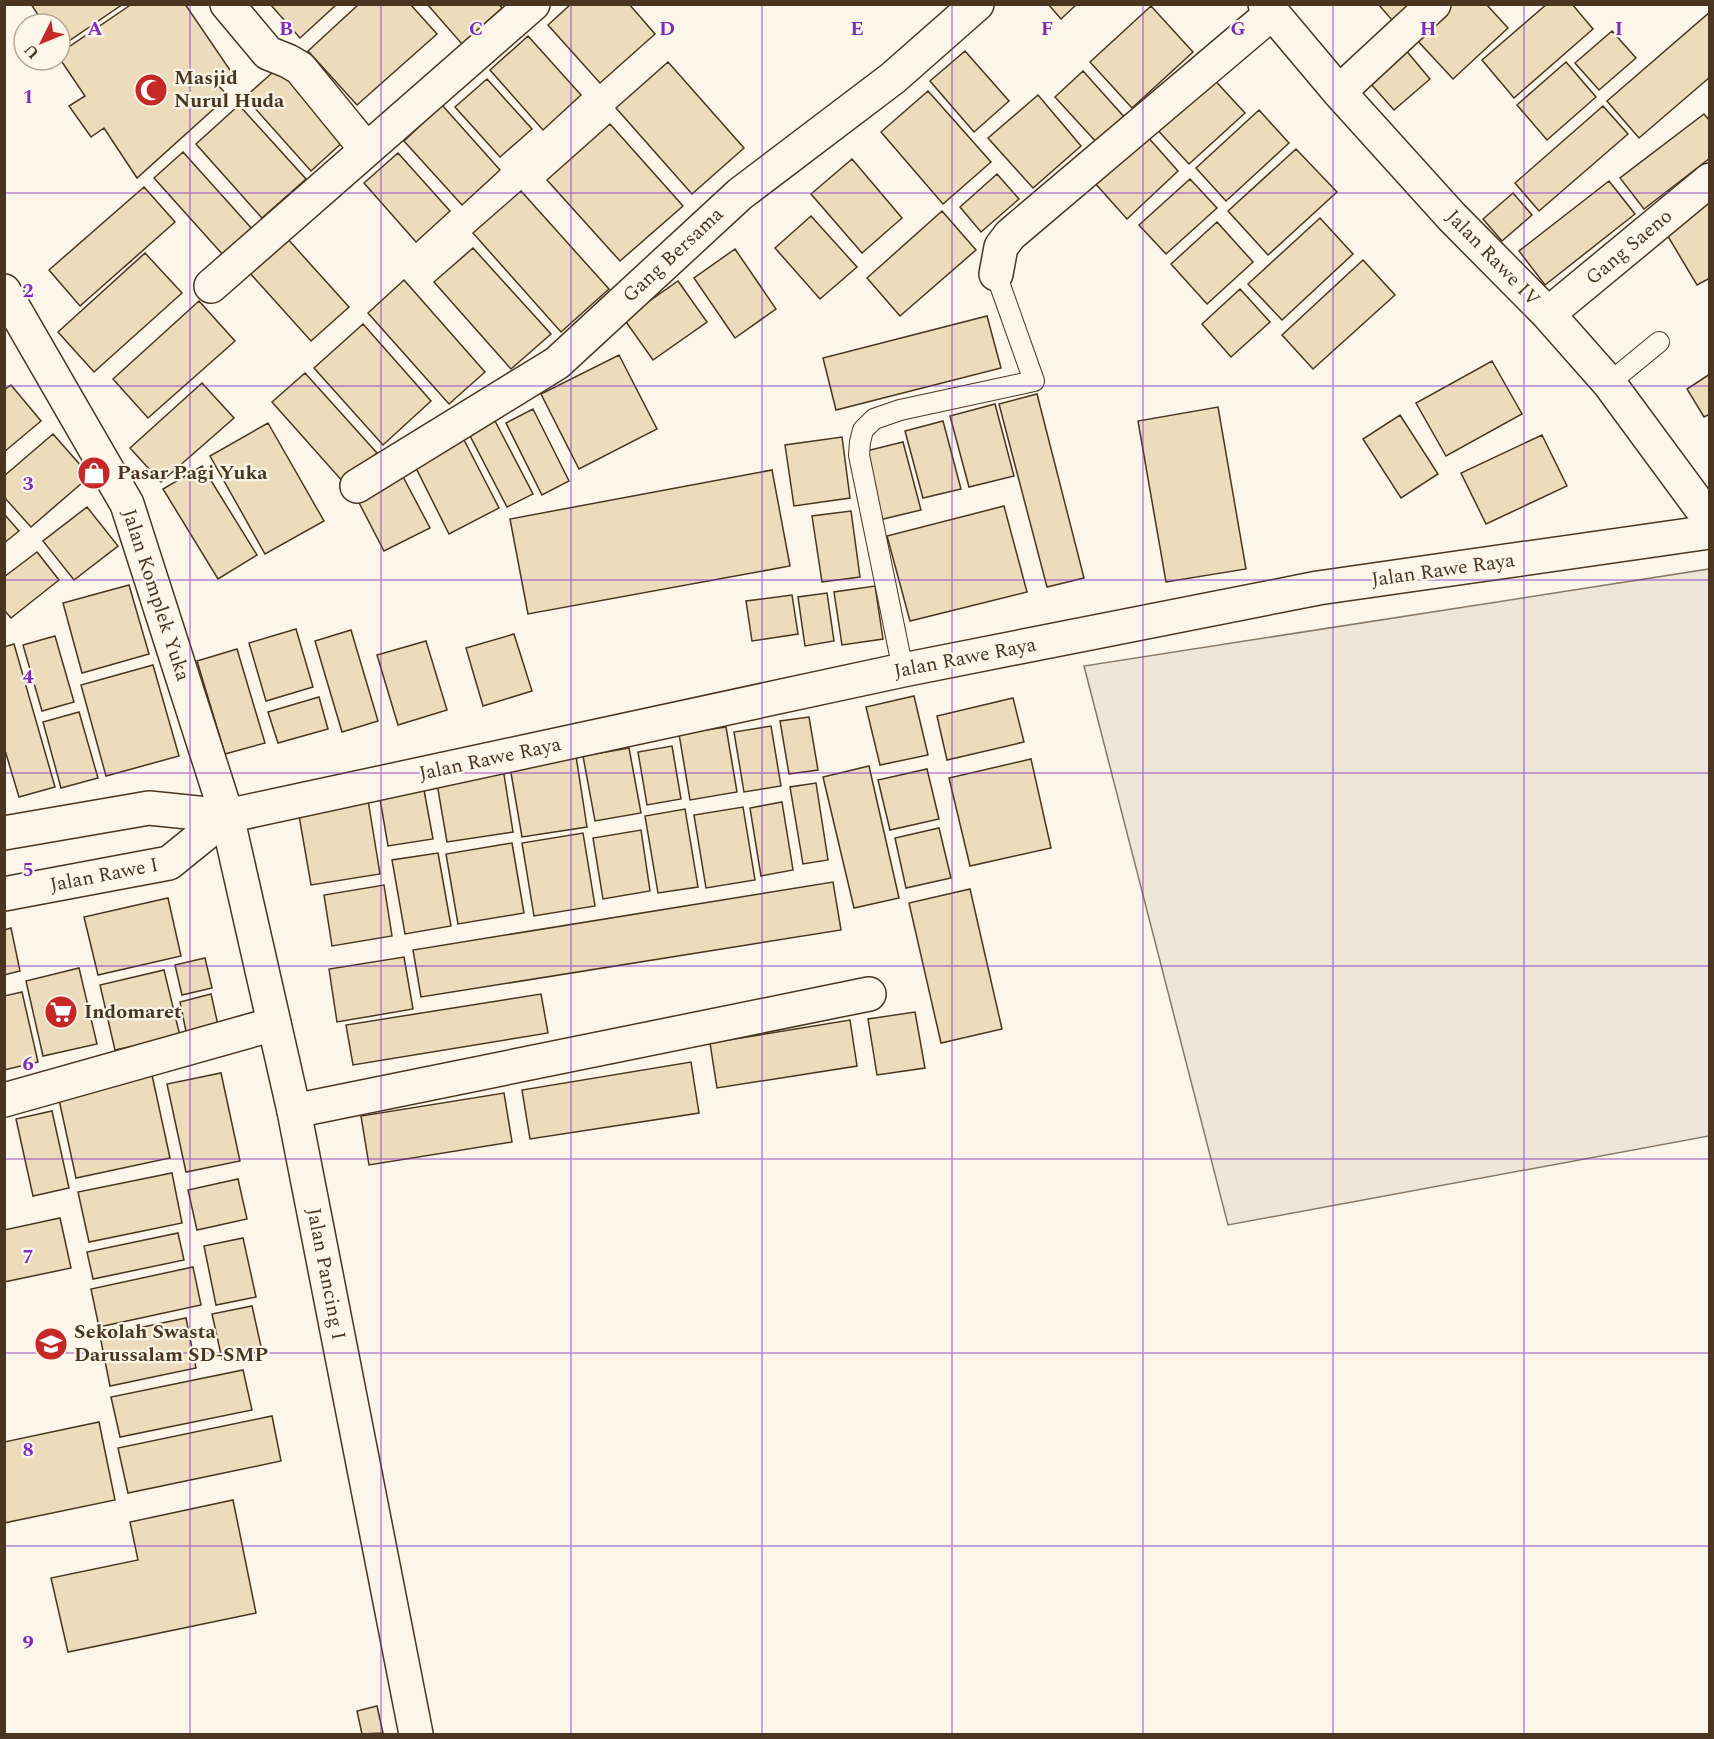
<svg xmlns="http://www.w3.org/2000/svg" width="1714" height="1739" font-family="Spectral,serif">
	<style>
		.green { fill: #ede6d9; stroke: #887966; stroke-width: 1.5 }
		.building { fill: #ecdcbc; stroke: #4a3520; stroke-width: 1.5 }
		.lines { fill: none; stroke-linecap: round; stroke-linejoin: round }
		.lane-casing { stroke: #4a3520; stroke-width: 22 }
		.street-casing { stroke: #4a3520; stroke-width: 36 }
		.secondary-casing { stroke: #4a3520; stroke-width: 36 }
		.lane { stroke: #fbf6e9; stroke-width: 20 }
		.street { stroke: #fbf6e9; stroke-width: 33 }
		.secondary { stroke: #fbf6e9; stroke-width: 33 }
		.grid { fill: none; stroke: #7b2cbf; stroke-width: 1.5; stroke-opacity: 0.55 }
		.labels { text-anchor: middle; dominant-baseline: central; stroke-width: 4.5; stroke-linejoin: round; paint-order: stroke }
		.poi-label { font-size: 20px; font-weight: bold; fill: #4a3520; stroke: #fbf6e9; text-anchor: start }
		.street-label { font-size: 20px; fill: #4a3520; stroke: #fbf6e9 }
		.grid-label { font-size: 20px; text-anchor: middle; font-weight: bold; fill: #7b2cbf; stroke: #fbf6e9; stroke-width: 4.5; stroke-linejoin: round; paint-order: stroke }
	</style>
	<rect width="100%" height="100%" fill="#fbf6e9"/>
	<path class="green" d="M 1709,569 L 1709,1136 L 1228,1225 L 1084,666 Z"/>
	<path class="building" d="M 31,4 L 123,4 L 60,47 L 60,24 L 44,24 Z
		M 132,4 L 185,4 L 232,73 L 217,84 L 228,96 L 137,178 L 104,128 L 91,137 L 69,106 L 85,96 L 60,59 L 60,53 Z
		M 270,4 L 337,4 L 300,38 Z
		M 359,4 L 410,4 L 437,34 L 357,105 L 308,51 Z
		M 427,4 L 499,4 L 502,8 L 462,44 Z
		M 571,4 L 629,4 L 655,34 L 600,83 L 548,25 Z
		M 1048,4 L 1077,4 L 1061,19 Z
		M 1378,4 L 1410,4 L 1392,20 Z
		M 1451,4 L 1486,4 L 1508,28 L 1453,79 L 1415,38 Z
		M 1547,4 L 1572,4 L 1593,29 L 1514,98 L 1482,60 Z
		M 1151,6 L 1193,52 L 1132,108 L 1090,62 Z
		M 1710,12 L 1710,77 L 1639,138 L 1607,101 Z
		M 1612,31 L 1636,58 L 1599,90 L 1575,63 Z
		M 528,36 L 581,95 L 543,130 L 490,70 Z
		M 1399,42 L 1430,79 L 1394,110 L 1362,74 Z
		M 965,51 L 1009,101 L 974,132 L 930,81 Z
		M 668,62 L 744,148 L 692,194 L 616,108 Z
		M 1566,62 L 1596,97 L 1547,140 L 1517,105 Z
		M 281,65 L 346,139 L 311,171 L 245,97 Z
		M 1083,71 L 1126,119 L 1098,144 L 1055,97 Z
		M 1209,74 L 1245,113 L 1189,164 L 1153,125 Z
		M 487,79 L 532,129 L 500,157 L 455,107 Z
		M 928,91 L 991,162 L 943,204 L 881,132 Z
		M 1038,95 L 1081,146 L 1033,188 L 988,138 Z
		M 239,105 L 306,179 L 262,218 L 196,144 Z
		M 442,105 L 500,170 L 462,205 L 404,141 Z
		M 1603,106 L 1628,134 L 1539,211 L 1515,183 Z
		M 1259,110 L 1289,143 L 1226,201 L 1196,168 Z
		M 1704,114 L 1710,121 L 1710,158 L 1644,209 L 1620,178 Z
		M 610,124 L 683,206 L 620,261 L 547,180 Z
		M 1146,135 L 1178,171 L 1127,219 L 1094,182 Z
		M 1296,149 L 1337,192 L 1268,255 L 1228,211 Z
		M 183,152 L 253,230 L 224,256 L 154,178 Z
		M 398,153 L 450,211 L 416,242 L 364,183 Z
		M 852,159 L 902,218 L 862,253 L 811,194 Z
		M 997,174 L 1019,199 L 981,232 L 960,207 Z
		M 1190,179 L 1217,208 L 1166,254 L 1139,225 Z
		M 1609,181 L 1635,214 L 1545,285 L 1519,251 Z
		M 144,187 L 175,222 L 80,306 L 49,270 Z
		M 521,191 L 609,289 L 561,332 L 473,233 Z
		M 1513,193 L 1532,215 L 1502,241 L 1483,219 Z
		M 1710,202 L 1710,278 L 1697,285 L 1663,228 Z
		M 942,211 L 976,250 L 900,316 L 867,278 Z
		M 811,216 L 857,267 L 820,299 L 775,248 Z
		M 1320,218 L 1353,254 L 1282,320 L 1248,284 Z
		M 1217,222 L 1253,262 L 1207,304 L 1171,264 Z
		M 286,237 L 349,307 L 311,341 L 248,271 Z
		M 473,248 L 551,334 L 511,369 L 434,282 Z
		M 735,249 L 776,309 L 735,338 L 694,278 Z
		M 145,253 L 182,293 L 94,372 L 58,332 Z
		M 1363,260 L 1395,295 L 1313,369 L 1282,335 Z
		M 404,280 L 485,372 L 449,404 L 368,313 Z
		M 678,281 L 707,322 L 653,360 L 624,319 Z
		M 1240,289 L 1270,322 L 1231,357 L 1202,324 Z
		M 199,301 L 235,341 L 148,418 L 113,379 Z
		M 987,316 L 1001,368 L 836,410 L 823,358 Z
		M 363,324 L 431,401 L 383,445 L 314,368 Z
		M 619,355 L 657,429 L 579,469 L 541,394 Z
		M 1492,361 L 1522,414 L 1446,456 L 1416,403 Z
		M 305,373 L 377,453 L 344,483 L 272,402 Z
		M 1710,374 L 1710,414 L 1704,417 L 1687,389 Z
		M 202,383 L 234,418 L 161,482 L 130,448 Z
		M 11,385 L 41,421 L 4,452 L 4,390 Z
		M 1037,394 L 1084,578 L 1047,587 L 999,404 Z
		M 995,404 L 1014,476 L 969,487 L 950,416 Z
		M 1218,407 L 1246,569 L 1166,582 L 1138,421 Z
		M 533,409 L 569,481 L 542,495 L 506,423 Z
		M 1400,415 L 1438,474 L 1401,498 L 1363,439 Z
		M 494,419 L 533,494 L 507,507 L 468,432 Z
		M 943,421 L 961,489 L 923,498 L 905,431 Z
		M 268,423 L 324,521 L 265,554 L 210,456 Z
		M 53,434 L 90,476 L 31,527 L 4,497 L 4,476 Z
		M 1542,435 L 1567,486 L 1486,524 L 1461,473 Z
		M 842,437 L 850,498 L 794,506 L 785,445 Z
		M 463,438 L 499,508 L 449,534 L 413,462 Z
		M 903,442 L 921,510 L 879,520 L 862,452 Z
		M 202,466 L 257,555 L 218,579 L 163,489 Z
		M 772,470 L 790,566 L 528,614 L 510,519 Z
		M 400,471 L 430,528 L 384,551 L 355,495 Z
		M 1004,506 L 1027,592 L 910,621 L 887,536 Z
		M 87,507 L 118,546 L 74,580 L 43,541 Z
		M 851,511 L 860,577 L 822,582 L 812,516 Z
		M 4,514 L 19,531 L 4,543 Z
		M 37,552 L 59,580 L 11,618 L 4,610 L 4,577 Z
		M 129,585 L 149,654 L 82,673 L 63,603 Z
		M 875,586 L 883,639 L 842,645 L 834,592 Z
		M 827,593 L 834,641 L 805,646 L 798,597 Z
		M 792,595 L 798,634 L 752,641 L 746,601 Z
		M 296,629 L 313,687 L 266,701 L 249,643 Z
		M 351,630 L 378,721 L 342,732 L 315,641 Z
		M 514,634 L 532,691 L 483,706 L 466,648 Z
		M 55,636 L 74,702 L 42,711 L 23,645 Z
		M 426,641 L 447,710 L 398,725 L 377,655 Z
		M 14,644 L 55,787 L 19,797 L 4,747 L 4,647 Z
		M 237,649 L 265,743 L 225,754 L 197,661 Z
		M 153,665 L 179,756 L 106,776 L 81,685 Z
		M 914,696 L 928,755 L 880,765 L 866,707 Z
		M 319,697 L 328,729 L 278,743 L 268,712 Z
		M 1013,698 L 1024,742 L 947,760 L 937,716 Z
		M 79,712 L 98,778 L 61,788 L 43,722 Z
		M 809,717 L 818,770 L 789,774 L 780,721 Z
		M 771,726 L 781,786 L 744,792 L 734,732 Z
		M 726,727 L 737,792 L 690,800 L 679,734 Z
		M 672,746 L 681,799 L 647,805 L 638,752 Z
		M 629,748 L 641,813 L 595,821 L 583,756 Z
		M 576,756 L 587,827 L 522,837 L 510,767 Z
		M 1031,759 L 1051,848 L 970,866 L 949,778 Z
		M 869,766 L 899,898 L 854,908 L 823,777 Z
		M 503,768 L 513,832 L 447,842 L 436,778 Z
		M 927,769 L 939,819 L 890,830 L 878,780 Z
		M 422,779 L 433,839 L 388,846 L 378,787 Z
		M 816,783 L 828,860 L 803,864 L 790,787 Z
		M 367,794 L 380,874 L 311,885 L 297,804 Z
		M 782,802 L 793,870 L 761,876 L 750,808 Z
		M 743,807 L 755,880 L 706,888 L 694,815 Z
		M 685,809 L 698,887 L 658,893 L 645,816 Z
		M 939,828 L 951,878 L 906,888 L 895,838 Z
		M 641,830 L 650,891 L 603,899 L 593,838 Z
		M 583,833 L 595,906 L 534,916 L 522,843 Z
		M 512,843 L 524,913 L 458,924 L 446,854 Z
		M 438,853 L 451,926 L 405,934 L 392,860 Z
		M 833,882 L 841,930 L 421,997 L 413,950 Z
		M 384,885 L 392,936 L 332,946 L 324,895 Z
		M 970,889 L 1002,1029 L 941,1043 L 909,903 Z
		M 168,898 L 181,956 L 98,975 L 84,917 Z
		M 11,928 L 20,971 L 4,975 L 4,930 Z
		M 404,957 L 413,1009 L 337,1022 L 329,969 Z
		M 205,958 L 212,988 L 182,995 L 175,965 Z
		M 79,968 L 97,1044 L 43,1056 L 26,981 Z
		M 164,970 L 180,1036 L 115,1050 L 100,985 Z
		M 22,992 L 38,1062 L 4,1070 L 4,996 Z
		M 211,994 L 220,1034 L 188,1041 L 180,1002 Z
		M 541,994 L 548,1033 L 353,1065 L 346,1025 Z
		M 915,1012 L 925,1068 L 877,1075 L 868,1019 Z
		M 850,1020 L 857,1066 L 717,1088 L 710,1043 Z
		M 691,1062 L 699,1113 L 530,1139 L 522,1090 Z
		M 221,1073 L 240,1161 L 186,1172 L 167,1084 Z
		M 152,1075 L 170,1158 L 76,1178 L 58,1095 Z
		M 504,1093 L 512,1142 L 369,1165 L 361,1116 Z
		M 52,1111 L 69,1188 L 33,1196 L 16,1119 Z
		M 172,1173 L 182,1223 L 89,1242 L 78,1192 Z
		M 238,1179 L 247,1219 L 197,1230 L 188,1190 Z
		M 60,1218 L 71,1268 L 4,1282 L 4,1230 Z
		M 178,1233 L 184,1260 L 93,1279 L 87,1252 Z
		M 243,1238 L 256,1297 L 216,1305 L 204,1246 Z
		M 193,1267 L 201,1305 L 99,1327 L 91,1289 Z
		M 252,1306 L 262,1351 L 222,1359 L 212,1314 Z
		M 186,1318 L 196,1368 L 110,1386 L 100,1336 Z
		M 243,1370 L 252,1410 L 120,1437 L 111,1397 Z
		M 272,1416 L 281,1461 L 128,1493 L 118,1448 Z
		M 99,1422 L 115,1500 L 4,1523 L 4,1442 Z
		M 233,1500 L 256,1613 L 68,1652 L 51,1578 L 138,1560 L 130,1522 Z
		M 377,1706 L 383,1733 L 362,1734 L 357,1711 Z"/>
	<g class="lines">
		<defs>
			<path id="lane" d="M 1609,383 L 1659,342
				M 903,670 L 859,455 L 860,442 L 863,430 L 874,419 L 900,410 L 1034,381 L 996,274"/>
			<path id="street" d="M 227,4 L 268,53 L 288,61 L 300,68 L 366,149
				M 1265,4 L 1339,92 L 1452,217 L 1548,314 L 1609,383 L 1710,520
				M 1339,92 L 1434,4
				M 996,274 L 1001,247 L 1010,235 L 1272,13
				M 211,286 L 533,4
				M 4,291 L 127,504 L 227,816
				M 1548,314 L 1710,180
				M 357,486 L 557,363 L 740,194 L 893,78 L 977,4
				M 4,1100 L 274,1024
				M 294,1111 L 869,994"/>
			<path id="secondary" d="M 227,816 L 294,1111 L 416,1734
				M 4,833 L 149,808 L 227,816 L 903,670 L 1318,588 L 1710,532
				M 4,894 L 169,863 L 227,816"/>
		</defs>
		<use href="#lane" class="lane-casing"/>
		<use href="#street" class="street-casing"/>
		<use href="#secondary" class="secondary-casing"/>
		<use href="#lane" class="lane"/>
		<use href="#street" class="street"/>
		<use href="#secondary" class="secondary"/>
	</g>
	<path class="grid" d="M 190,4 L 190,1734M 381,4 L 381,1734M 571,4 L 571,1734M 762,4 L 762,1734M 952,4 L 952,1734M 1143,4 L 1143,1734M 1333,4 L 1333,1734M 1524,4 L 1524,1734M 4,193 L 1710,193M 4,386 L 1710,386M 4,580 L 1710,580M 4,773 L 1710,773M 4,966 L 1710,966M 4,1159 L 1710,1159M 4,1353 L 1710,1353M 4,1546 L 1710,1546"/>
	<defs>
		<symbol id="mosque-disc" viewBox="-11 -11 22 22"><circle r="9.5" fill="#c62828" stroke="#fbf6e9"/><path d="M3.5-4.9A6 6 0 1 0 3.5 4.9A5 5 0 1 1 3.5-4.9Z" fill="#fff"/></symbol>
		<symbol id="shop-disc" viewBox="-11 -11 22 22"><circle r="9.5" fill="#c62828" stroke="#fbf6e9"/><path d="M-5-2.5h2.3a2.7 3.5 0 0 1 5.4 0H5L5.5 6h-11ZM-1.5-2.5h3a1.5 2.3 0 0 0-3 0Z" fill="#fff"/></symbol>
		<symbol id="supermarket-disc" viewBox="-11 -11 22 22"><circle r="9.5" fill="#c62828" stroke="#fbf6e9"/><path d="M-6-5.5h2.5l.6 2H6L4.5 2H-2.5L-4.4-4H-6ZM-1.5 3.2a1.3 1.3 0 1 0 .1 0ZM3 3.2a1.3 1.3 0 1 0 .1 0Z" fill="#fff"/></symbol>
		<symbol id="school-disc" viewBox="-11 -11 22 22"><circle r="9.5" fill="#c62828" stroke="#fbf6e9"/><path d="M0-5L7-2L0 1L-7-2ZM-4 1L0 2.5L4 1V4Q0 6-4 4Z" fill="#fff"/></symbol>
	</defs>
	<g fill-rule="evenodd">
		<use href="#mosque-disc" x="132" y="71" width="38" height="38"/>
		<use href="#shop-disc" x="75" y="454" width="38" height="38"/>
		<use href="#supermarket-disc" x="42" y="993" width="38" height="38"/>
		<use href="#school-disc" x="32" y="1325" width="38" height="38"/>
	</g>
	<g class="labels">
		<g class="poi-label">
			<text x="174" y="78">Masjid<tspan x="174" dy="23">Nurul Huda</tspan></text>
			<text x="117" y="473">Pasar Pagi Yuka</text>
			<text x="84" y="1012">Indomaret</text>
			<text x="74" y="1332">Sekolah Swasta<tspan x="74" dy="23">Darussalam SD-SMP</tspan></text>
		</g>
		<g class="street-label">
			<text transform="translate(1629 247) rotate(-40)">Gang Saeno</text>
			<text transform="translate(673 255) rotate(-43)">Gang Bersama</text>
			<text transform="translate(1493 258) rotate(46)">Jalan Rawe IV</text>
			<text transform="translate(1443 570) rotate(-8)">Jalan Rawe Raya</text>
			<text transform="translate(156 595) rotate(72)">Jalan Komplek Yuka</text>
			<text transform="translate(965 658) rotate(-11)">Jalan Rawe Raya</text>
			<text transform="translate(490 759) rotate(-12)">Jalan Rawe Raya</text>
			<text transform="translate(104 875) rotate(-11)">Jalan Rawe I</text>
			<text transform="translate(326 1274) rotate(79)">Jalan Pancing I</text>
		</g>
	</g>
	<g class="grid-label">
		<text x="95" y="35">A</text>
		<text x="286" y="35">B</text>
		<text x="476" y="35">C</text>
		<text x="667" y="35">D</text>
		<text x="857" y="35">E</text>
		<text x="1047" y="35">F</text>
		<text x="1238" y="35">G</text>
		<text x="1428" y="35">H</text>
		<text x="1619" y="35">I</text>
		<text x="28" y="103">1</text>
		<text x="28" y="297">2</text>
		<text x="28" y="490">3</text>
		<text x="28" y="683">4</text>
		<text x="28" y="876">5</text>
		<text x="28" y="1070">6</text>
		<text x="28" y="1263">7</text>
		<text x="28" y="1456">8</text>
		<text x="28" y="1649">9</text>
	</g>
	<rect width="1714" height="1739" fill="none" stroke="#4a3520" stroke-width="12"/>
	<g transform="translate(42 42) rotate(227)"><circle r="28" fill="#fbf6e9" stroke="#b4a999" stroke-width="1.5"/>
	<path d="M0-4.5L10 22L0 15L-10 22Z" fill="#c62828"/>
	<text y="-9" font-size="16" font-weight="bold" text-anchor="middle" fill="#4a3520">U</text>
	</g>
</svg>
